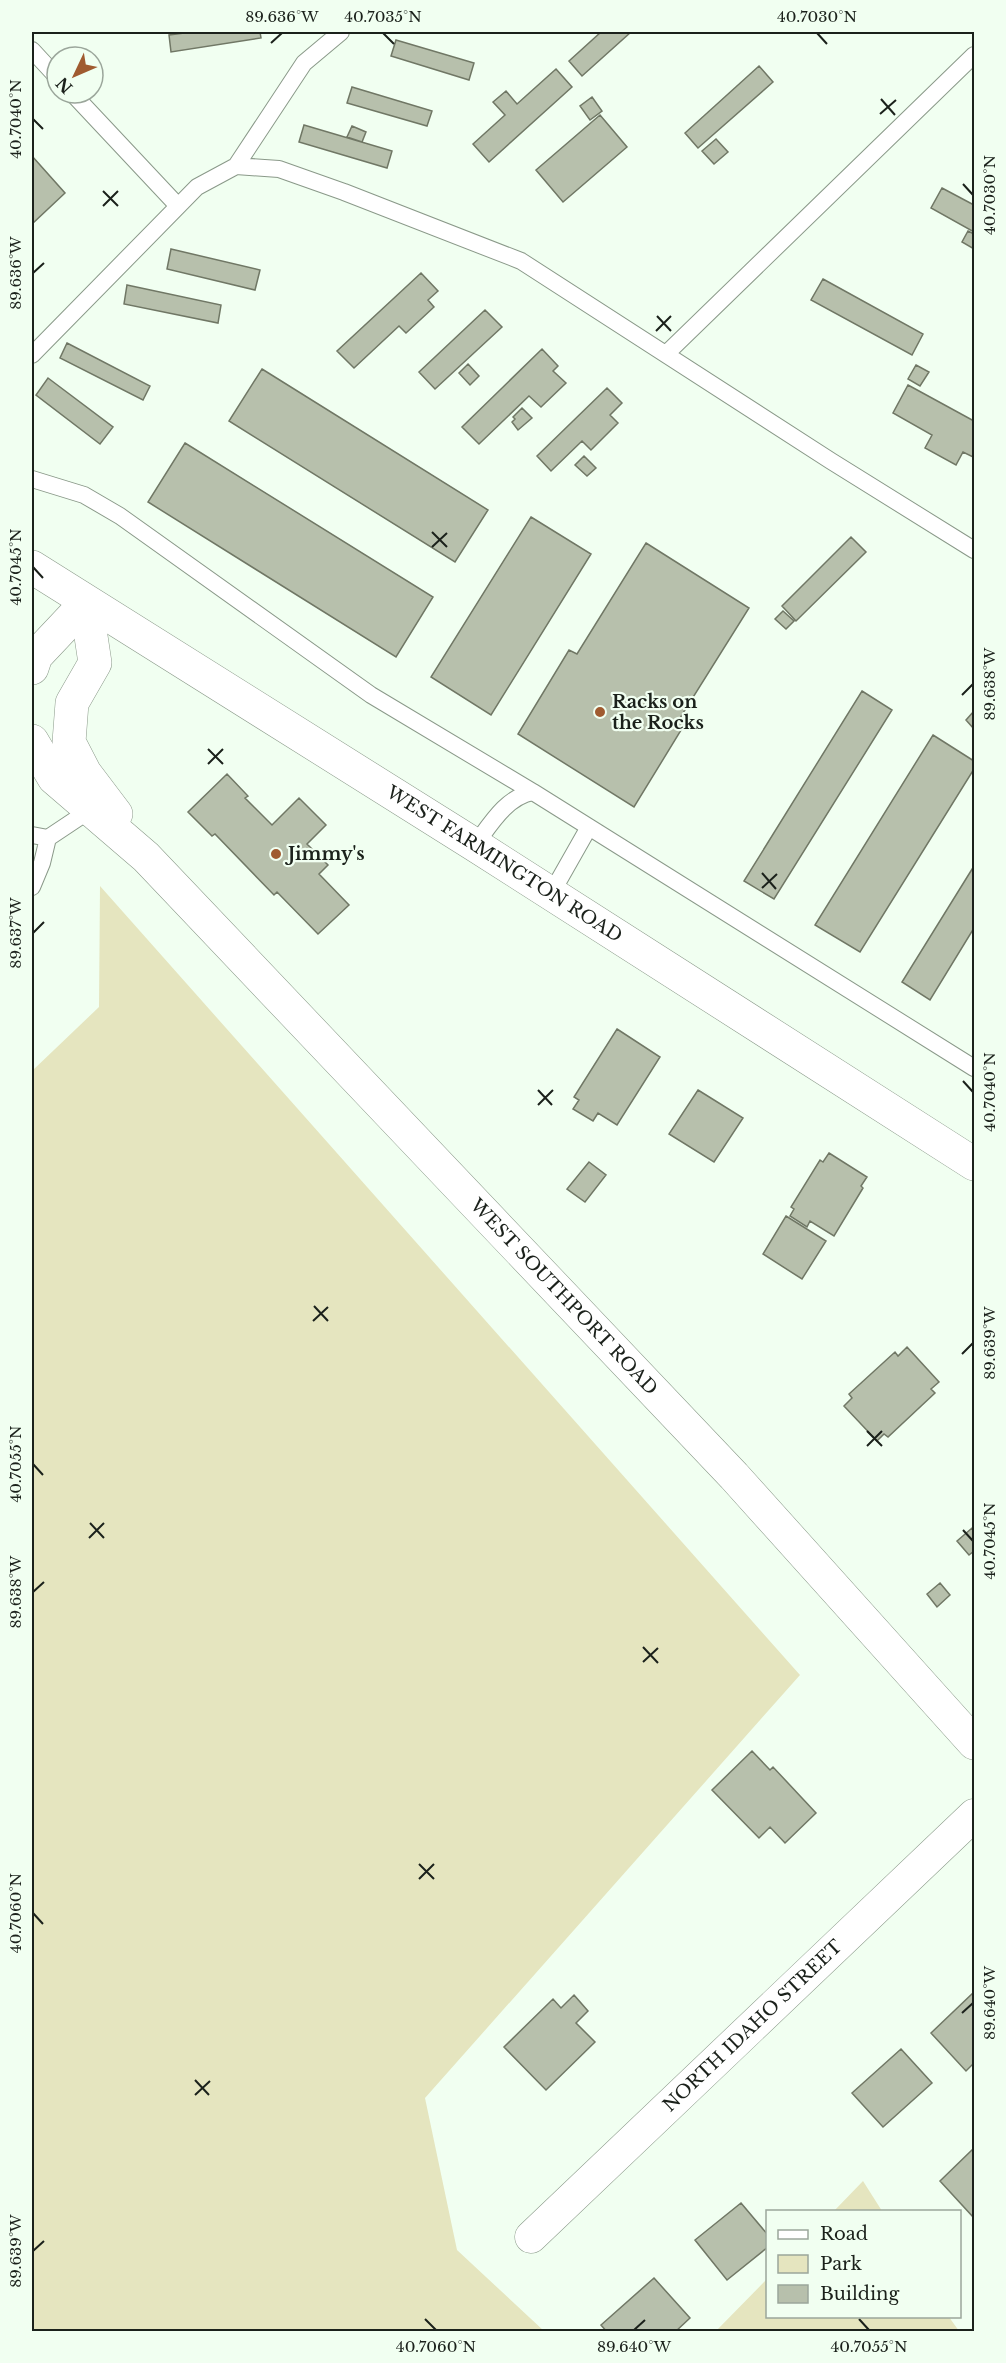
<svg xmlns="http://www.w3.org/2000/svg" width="1006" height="2363" font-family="'Libre Baskerville',serif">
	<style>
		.green { fill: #e5e5bf }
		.building { fill: #b7c0ac; stroke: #707765; stroke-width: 1.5 }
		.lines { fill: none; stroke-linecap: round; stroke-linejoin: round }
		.service-casing { stroke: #8a9989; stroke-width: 18 }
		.minor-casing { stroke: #8a9989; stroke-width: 33 }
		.secondary-casing { stroke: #8a9989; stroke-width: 34 }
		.service { stroke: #fff; stroke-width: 16 }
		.minor { stroke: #fff; stroke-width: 32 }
		.secondary { stroke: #fff; stroke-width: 33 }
		.ticks { fill: none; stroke: #1b211b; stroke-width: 2 }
		.poi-dot { fill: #a05b30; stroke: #f1fff1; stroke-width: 2 }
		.labels { text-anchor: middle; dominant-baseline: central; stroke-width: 4.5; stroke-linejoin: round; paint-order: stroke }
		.poi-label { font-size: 18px; font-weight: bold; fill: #1b211b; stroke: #f1fff1; text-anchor: start }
		.street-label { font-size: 18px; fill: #1b211b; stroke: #f1fff1 }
		.neatline { fill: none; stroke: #1b211b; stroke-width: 2 }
		.ticks-label { font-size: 15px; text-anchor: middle; fill: #1b211b }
	</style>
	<rect width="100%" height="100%" fill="#f1fff1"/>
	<path class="green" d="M 100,886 L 800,1675 L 425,2098 L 457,2250 L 544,2331 L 32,2331 L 32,1071 L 99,1007 Z
		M 863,2181 L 882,2211 L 834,2211 Z
		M 767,2279 L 768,2316 L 949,2317 L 959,2331 L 716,2331 Z"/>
	<path class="building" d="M 192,32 L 260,32 L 261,38 L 171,52 L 169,35 Z
		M 601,32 L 631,32 L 582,76 L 569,61 Z
		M 396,40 L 474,63 L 469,80 L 391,56 Z
		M 759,66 L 773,82 L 698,148 L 685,133 Z
		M 556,69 L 572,87 L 489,162 L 473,144 L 505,115 L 493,102 L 506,91 L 517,104 Z
		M 352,87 L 432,111 L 427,126 L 347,103 Z
		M 592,97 L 602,111 L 590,120 L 580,106 Z
		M 600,115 L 627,147 L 563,202 L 536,170 Z
		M 304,125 L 392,151 L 387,168 L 299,142 Z
		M 352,126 L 366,132 L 362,142 L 347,137 Z
		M 716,139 L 728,152 L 714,164 L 702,151 Z
		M 32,156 L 65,193 L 32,224 Z
		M 942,188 L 974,205 L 974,232 L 931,208 Z
		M 968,231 L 974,234 L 974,249 L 962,242 Z
		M 171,249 L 260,270 L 255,290 L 167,269 Z
		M 421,273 L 438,291 L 428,300 L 434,307 L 406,333 L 399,326 L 354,368 L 337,351 Z
		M 823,279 L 923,334 L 912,355 L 811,300 Z
		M 127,285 L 221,305 L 218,323 L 124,304 Z
		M 485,310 L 502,327 L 435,389 L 419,372 Z
		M 67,343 L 150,386 L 143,400 L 60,358 Z
		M 542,349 L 558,366 L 553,371 L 566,383 L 541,407 L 529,396 L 479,444 L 462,427 Z
		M 468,364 L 479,376 L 470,385 L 459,373 Z
		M 916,365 L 929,372 L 920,386 L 908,379 Z
		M 262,369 L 488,510 L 455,562 L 229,421 Z
		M 48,378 L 113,427 L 100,444 L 36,395 Z
		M 908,385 L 974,421 L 974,453 L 973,457 L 963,452 L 956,465 L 925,448 L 932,435 L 893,413 Z
		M 607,388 L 622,403 L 610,415 L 618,423 L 591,450 L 582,441 L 551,471 L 537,456 Z
		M 522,408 L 532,418 L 518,430 L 512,422 L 515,419 L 513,417 Z
		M 185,443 L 433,597 L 396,657 L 148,502 Z
		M 584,456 L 596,468 L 587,476 L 575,465 Z
		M 531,517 L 591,554 L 491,715 L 431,677 Z
		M 851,537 L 866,552 L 796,621 L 782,606 Z
		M 646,543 L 749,608 L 680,718 L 686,722 L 634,807 L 518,734 L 569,650 L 577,654 Z
		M 783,611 L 794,621 L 786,629 L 775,619 Z
		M 862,691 L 892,710 L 774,899 L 744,881 Z
		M 974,711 L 974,729 L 966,720 Z
		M 933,735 L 974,761 L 974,769 L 860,952 L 815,925 Z
		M 227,774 L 248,796 L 245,798 L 272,825 L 299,798 L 326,825 L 307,844 L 328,865 L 319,874 L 349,905 L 318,934 L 277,892 L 274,895 L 215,834 L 212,836 L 188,812 Z
		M 974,866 L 974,928 L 930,1000 L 902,982 Z
		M 617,1029 L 660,1057 L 617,1125 L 598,1113 L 593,1121 L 573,1109 L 579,1100 L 574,1097 Z
		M 698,1090 L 743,1118 L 714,1162 L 669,1134 Z
		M 829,1153 L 867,1177 L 861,1186 L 863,1188 L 834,1236 L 810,1221 L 807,1227 L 790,1216 L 794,1209 L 791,1207 L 820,1160 L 823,1162 Z
		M 589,1162 L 606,1175 L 585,1202 L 567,1189 Z
		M 786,1216 L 826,1241 L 802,1279 L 763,1254 Z
		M 907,1347 L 939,1382 L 931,1389 L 935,1393 L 888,1437 L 884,1434 L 877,1441 L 844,1406 L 852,1398 L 849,1394 L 895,1352 L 898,1356 Z
		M 972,1528 L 974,1531 L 974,1551 L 969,1555 L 957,1541 Z
		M 940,1583 L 950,1595 L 937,1607 L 927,1594 Z
		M 752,1751 L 770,1770 L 773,1767 L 816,1813 L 785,1843 L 770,1827 L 759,1838 L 712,1790 Z
		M 974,1992 L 974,2063 L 966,2071 L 931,2033 Z
		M 574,1995 L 588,2011 L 576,2023 L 595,2042 L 546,2090 L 504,2047 L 553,1999 L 561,2008 Z
		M 901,2049 L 932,2083 L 883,2127 L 852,2093 Z
		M 974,2148 L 974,2218 L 940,2181 Z
		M 741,2203 L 768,2235 L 768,2247 L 727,2280 L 695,2240 Z
		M 654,2278 L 690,2318 L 675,2332 L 607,2332 L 601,2325 Z"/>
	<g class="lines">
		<defs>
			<path id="service" d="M 32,50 L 57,77
				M 72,93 L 178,206
				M 236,166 L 304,63 L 341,32
				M 666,354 L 974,55
				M 32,355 L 197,187 L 236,166 L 279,169 L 344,192 L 521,261 L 831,461 L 974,550
				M 32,479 L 84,495 L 120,516 L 371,695 L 533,792
				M 32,835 L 48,838 L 90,810
				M 475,845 C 490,825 506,797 533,792 L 974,1068
				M 32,887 L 42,863 L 48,838
				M 551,894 L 589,827"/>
			<g id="minor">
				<path id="s1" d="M 531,2237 L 974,1815"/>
			</g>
			<g id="secondary">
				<path id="s2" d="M 32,567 L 475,845 L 974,1164"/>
				<path d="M 86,603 L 95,663 L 72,703 L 69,742 L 85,773 L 116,814"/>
				<path d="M 32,668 L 36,656 L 86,603"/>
				<path id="s3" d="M 32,741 L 54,778 L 146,857 L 734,1476 L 974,1743"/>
			</g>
		</defs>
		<use href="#service" class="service-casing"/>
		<use href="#minor" class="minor-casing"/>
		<use href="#secondary" class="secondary-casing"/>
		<use href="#service" class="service"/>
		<use href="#minor" class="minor"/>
		<use href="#secondary" class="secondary"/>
	</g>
	<path class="ticks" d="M 383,33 L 394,44M 817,33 L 827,44M 271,43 L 282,33M 881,99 L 895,115M 880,114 L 896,100M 33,119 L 43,129M 963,184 L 973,195M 103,191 L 118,206M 103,206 L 118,191M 33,273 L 44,263M 657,316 L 671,331M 656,331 L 671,316M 432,532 L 447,547M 432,547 L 447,533M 33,567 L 43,578M 962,695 L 973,684M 208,749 L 223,764M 208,764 L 223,749M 762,873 L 776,889M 762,888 L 777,874M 33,933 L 44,922M 963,1081 L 973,1092M 538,1090 L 552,1105M 538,1105 L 553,1090M 314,1306 L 328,1321M 313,1321 L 328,1307M 962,1354 L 973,1343M 867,1431 L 882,1446M 867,1446 L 882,1431M 33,1464 L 43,1475M 90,1523 L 104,1538M 963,1530 L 973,1541M 89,1538 L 104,1523M 33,1592 L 44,1582M 643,1647 L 658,1663M 643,1662 L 658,1648M 419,1864 L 434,1879M 419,1879 L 434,1864M 33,1913 L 43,1924M 962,2013 L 973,2003M 195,2080 L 209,2095M 195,2095 L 210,2081M 33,2251 L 44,2241M 425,2319 L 436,2330M 859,2319 L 869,2330M 634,2330 L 645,2320"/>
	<g class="poi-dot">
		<circle cx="600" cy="712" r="6"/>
		<circle cx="276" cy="854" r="6"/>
	</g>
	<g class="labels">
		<g class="poi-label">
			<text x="612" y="702">Racks on<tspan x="612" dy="21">the Rocks</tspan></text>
			<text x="288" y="854">Jimmy's</text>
		</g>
		<g class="street-label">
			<text stroke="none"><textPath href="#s2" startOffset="558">WEST FARMINGTON ROAD</textPath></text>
			<text stroke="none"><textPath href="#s3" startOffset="771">WEST SOUTHPORT ROAD</textPath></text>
			<text stroke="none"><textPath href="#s1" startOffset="306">NORTH IDAHO STREET</textPath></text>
		</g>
	</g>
	<rect width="1006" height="2363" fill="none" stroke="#f1fff1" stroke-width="66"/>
	<rect x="766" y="2210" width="195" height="108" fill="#f1fff1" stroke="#9ba69b" stroke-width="1.5"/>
	<rect x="778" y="2230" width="30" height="9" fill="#ffffff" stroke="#9ba69b" stroke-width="1.5"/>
	<text x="820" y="2240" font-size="18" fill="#1b211b">Road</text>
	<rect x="778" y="2255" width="30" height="18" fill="#e5e5bf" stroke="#9ba69b" stroke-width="1.5"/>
	<text x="820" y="2270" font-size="18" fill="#1b211b">Park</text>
	<rect x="778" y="2285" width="30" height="18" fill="#b7c0ac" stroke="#9ba69b" stroke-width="1.5"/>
	<text x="820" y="2300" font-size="18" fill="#1b211b">Building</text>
	<g transform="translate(75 75) rotate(226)"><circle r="28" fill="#f1fff1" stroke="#9ba69b" stroke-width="1.5"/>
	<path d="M0-4.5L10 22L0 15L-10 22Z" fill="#a05b30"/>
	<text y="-9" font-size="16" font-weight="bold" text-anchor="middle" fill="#1b211b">N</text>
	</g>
	<rect x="33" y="33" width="940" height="2297" class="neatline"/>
	<g class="ticks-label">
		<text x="282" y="22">89.636°W</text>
		<text x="383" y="22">40.7035°N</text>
		<text x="817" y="22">40.7030°N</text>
		<text transform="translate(16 119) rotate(-90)" y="5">40.7040°N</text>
		<text transform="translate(990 195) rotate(-90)" y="5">40.7030°N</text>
		<text transform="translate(16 273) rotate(-90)" y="5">89.636°W</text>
		<text transform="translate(16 567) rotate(-90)" y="5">40.7045°N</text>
		<text transform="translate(990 684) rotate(-90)" y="5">89.638°W</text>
		<text transform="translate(16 933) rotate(-90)" y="5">89.637°W</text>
		<text transform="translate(990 1092) rotate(-90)" y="5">40.7040°N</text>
		<text transform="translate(990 1343) rotate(-90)" y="5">89.639°W</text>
		<text transform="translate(16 1464) rotate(-90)" y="5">40.7055°N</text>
		<text transform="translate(990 1541) rotate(-90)" y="5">40.7045°N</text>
		<text transform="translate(16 1592) rotate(-90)" y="5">89.638°W</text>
		<text transform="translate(16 1913) rotate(-90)" y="5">40.7060°N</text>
		<text transform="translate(990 2003) rotate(-90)" y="5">89.640°W</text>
		<text transform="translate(16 2251) rotate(-90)" y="5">89.639°W</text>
		<text x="436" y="2352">40.7060°N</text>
		<text x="634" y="2352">89.640°W</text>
		<text x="869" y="2352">40.7055°N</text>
	</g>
</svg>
